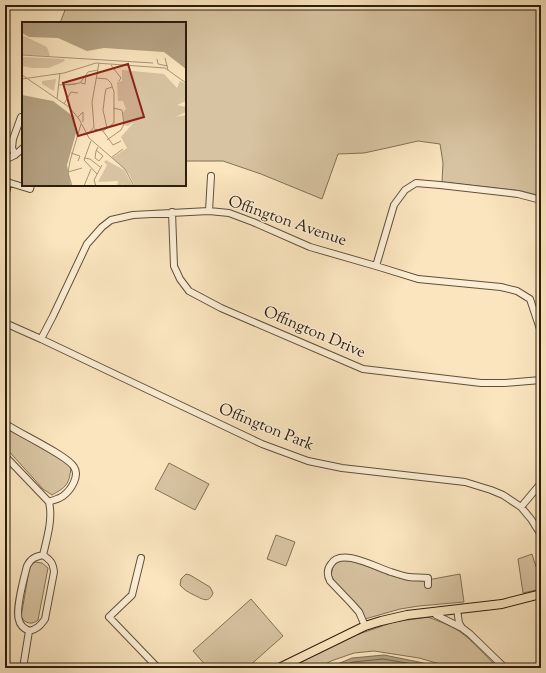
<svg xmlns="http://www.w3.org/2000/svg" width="546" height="673" font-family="'Sorts Mill Goudy',serif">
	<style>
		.green { fill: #d7c3a1; stroke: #827057 }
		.water { fill: #b4a182; stroke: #7e6d53 }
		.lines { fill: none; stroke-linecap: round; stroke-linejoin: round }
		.shore { stroke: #706048; stroke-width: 1 }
		.minor-casing { stroke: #60503a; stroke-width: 8 }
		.major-casing { stroke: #2c1e0d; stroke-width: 10 }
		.minor { stroke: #fceed5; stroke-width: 6 }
		.major { stroke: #fae5bf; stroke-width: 8 }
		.labels { text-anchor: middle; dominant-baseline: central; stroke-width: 3; stroke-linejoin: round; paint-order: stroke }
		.street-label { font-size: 16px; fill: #2c1e0d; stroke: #fceed5 }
		.inset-road { fill: none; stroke: #a89578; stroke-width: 1 }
		.view { fill: #8f2418; fill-opacity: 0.15; stroke: #8f2418; stroke-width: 2 }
		.inset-edge { fill: none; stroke: #2c1e0d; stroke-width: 2 }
	</style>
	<rect width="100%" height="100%" fill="#fae5bf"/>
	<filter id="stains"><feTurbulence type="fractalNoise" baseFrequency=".005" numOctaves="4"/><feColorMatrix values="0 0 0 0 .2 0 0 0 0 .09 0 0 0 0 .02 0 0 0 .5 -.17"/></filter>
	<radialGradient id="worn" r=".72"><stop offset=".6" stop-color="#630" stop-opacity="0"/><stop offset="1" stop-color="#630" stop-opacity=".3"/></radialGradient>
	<path class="green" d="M 67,5 L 541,5 L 541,196 L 522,191 L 442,182 L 443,163 L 440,144 L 418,141 L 387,148 L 364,153 L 338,154 L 322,199 L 261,174 L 223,161 L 185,161 L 185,23 L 60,23 Z
		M 5,427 L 67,463 L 71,468 C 69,485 66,487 52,495 L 43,489 L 5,447 Z
		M 169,463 L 209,484 L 195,510 L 155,489 Z
		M 276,535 L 295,542 L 286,566 L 267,559 Z
		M 532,554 L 536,567 L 541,566 L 541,589 L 523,593 L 518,559 Z
		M 340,560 L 352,561 L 400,578 L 422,581 L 460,574 L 464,602 L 419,606 L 400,609 L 365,619 L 336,584 L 331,575 L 333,566 Z
		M 35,562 L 42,563 L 48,568 L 38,620 C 32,625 26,624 21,617 L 30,565 Z
		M 186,574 L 190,575 L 210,587 L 213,593 C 209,604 202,599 194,595 C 188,592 184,590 180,585 L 181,579 Z
		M 251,599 L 283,636 L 247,668 L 208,668 L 193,651 Z
		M 428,617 C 438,621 450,625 459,631 C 473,641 486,656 498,668 L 454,668 L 419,658 L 374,651 L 354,653 L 331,661 L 318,668 L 286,668 L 322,650 L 356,635 L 394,622 Z"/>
	<path class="water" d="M 384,655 L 419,662 L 442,668 L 328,668 L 352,658 Z"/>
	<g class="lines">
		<path class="shore" d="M 338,668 L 353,662 L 383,659 L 418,665 L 427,668
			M 350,668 L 354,667 L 383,664 L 403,668"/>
		<defs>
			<path id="minor" d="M 15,155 L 12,148 L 13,139 L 21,117
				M 5,160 L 15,155 L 23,148
				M 5,173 L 7,182 L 30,189 L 31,185
				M 5,196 L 7,189 L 7,182
				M 209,211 L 211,176
				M 172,212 L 174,266 L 180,279 L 189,291 L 221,308 L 363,369 L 481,383 L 505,383 L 541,380
				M 376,266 L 394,205 L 405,190 L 416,183 L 440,185 L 518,194 L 541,200
				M 5,323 L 41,339 L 262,444 L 308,461 L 342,468 L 465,482 L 491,490 L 503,495 L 521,507 L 531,519 L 541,535
				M 41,339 L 53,316 L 87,244 L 102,227 L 111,220 L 133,215 L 209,211 L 229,213 L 253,222 L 310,247 L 376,266 L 418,279 L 501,287 L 517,291 L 530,299 L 541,332
				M 5,425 L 9,426 C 21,434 68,456 74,467 C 80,476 71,490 63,496 C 59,499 53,500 49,502
				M 5,456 L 49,502 C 53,519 47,538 43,555
				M 521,507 L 541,483
				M 141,558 L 132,595 L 109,617 L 158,668
				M 457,609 L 459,623 L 462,628
				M 435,611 L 436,615 L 462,628 L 470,634 L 505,668
				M 365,626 L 359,612 L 351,603 L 330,581 C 327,575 327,569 331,564 C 341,547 377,568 391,572 C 397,574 403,576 409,577 C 415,578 422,577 428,578 L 428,585
				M 23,668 L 29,631 C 25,629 20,626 19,620 C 15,610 24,578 27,566 C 31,558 35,557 43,555 C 50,560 53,562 54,572 L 45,619 C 40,626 37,629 29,631"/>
			<path id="major" d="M 279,668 L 365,626 L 381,621 L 407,615 L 502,604 L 541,594"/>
		</defs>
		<use href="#minor" class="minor-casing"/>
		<use href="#major" class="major-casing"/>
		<use href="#minor" class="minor"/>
		<use href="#major" class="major"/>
	</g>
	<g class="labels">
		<g class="street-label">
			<text transform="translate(287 222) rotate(19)">Offington Avenue</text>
			<text transform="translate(314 333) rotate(23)">Offington Drive</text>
			<text transform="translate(266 428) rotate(22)">Offington Park</text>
		</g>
	</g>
	<g transform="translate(22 22)">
		<rect width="164" height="164" fill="#fae5bf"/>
		<path d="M 0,13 L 25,25 L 28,34 L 0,33 ZM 0,35 L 42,37 L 43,39 L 27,46 L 10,46 L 0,44 ZM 100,48 L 142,52 L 155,66 L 158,59 L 164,62 L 164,79 L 155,83 L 164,85 L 164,90 L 153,95 L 164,93 L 164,155 L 162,156 L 164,156 L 164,164 L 113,164 L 107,152 L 90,136 L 105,126 L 99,115 L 112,100 L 106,104 L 102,103 L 101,90 L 104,87 L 101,79 L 96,79 L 95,60 L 100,59 ZM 34,57 L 32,69 L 20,62 L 20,59 ZM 84,138 L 102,148 L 111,164 L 101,164 L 101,161 L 100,164 L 95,164 L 96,159 L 76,160 L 85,143 L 82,140 Z" fill="#d7c3a1"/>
		<path d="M 0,0 L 164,0 L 164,47 L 142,30 L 82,26 L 65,29 L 36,16 L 7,15 L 0,11 ZM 0,73 L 31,79 L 52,95 L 54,111 L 45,143 L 49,164 L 0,164 Z" fill="#b4a182"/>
		<path class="inset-road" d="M 0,33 L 131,41M 143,36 L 146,48M 135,37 L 136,42 L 146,44M 89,43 L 99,56 L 97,59M 0,53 L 47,85 L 57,97 L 67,116 L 103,147 L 112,164M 0,57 L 42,51 L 74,41 L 143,46 L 164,61M 59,61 L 63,62 L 64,53M 37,63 L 54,62M 46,63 L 58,61 L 66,50 L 76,48M 35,77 L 38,51M 42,82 L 49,70 L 56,71M 56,95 L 61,90 L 61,100M 85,106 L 81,88 L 83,72 L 84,67 L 90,65M 72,107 L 81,109 L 92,101 L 92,70 L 89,61 L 85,57 L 74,56M 81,109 L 91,123 L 99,119M 65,113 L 72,105 L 70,80 L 77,41M 85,118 L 99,108 L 102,102 L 100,88 L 91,86M 69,119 L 62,138 L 75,152M 74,128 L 81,134 L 77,139 L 73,136 L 74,129 L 76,125M 49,131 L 58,134 L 56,139M 90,135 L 101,127M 62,136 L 68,137 L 78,145M 46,150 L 60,146M 50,164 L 46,151 L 48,139 L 59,102M 62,164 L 69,147M 74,164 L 72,158 L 80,143"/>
		<path class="view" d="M 106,42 L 122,95 L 56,114 L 41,61 Z"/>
		<rect width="164" height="164" class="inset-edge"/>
	</g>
	<rect width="546" height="673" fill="none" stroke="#fae5bf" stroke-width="20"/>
	<rect x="6" y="6" width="534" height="661" fill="none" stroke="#2c1e0d" stroke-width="2"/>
	<rect x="10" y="10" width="526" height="653" fill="none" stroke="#2c1e0d"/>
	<rect width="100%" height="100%" filter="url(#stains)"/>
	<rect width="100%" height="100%" fill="url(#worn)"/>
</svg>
